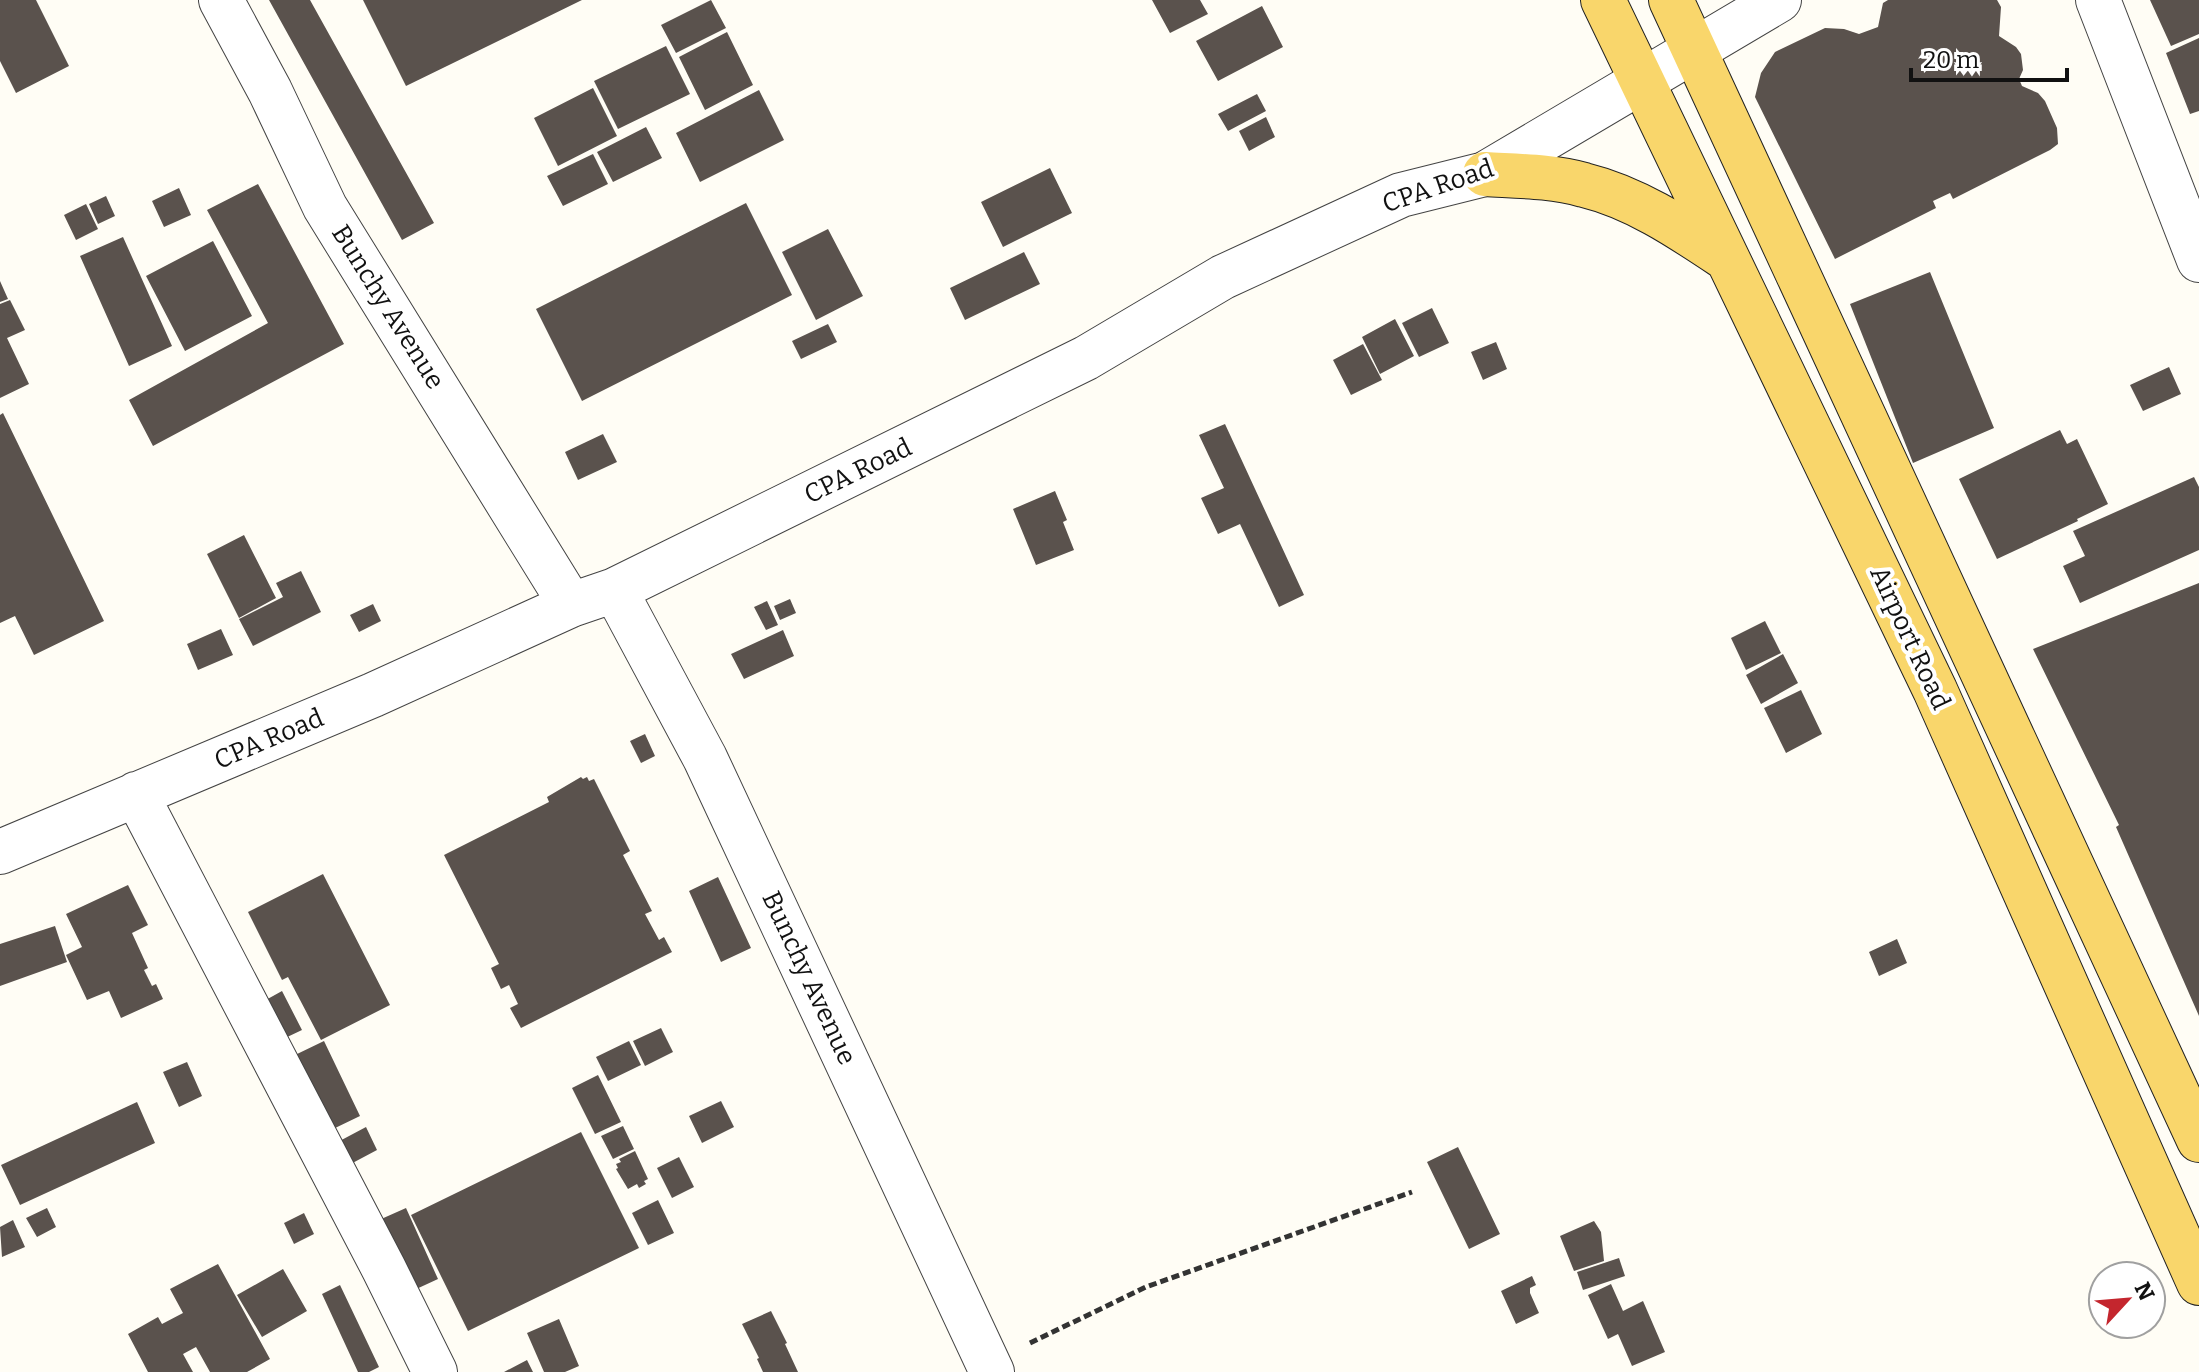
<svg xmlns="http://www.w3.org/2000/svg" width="2199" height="1372" font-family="Bitter,serif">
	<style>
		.building { fill: #5a524d }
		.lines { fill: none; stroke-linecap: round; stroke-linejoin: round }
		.minor-casing { stroke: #444; stroke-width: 46 }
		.major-casing { stroke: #222; stroke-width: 46 }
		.path { stroke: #333; stroke-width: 5; stroke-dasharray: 8 4; stroke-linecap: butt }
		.minor { stroke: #fff; stroke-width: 44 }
		.major { stroke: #f9d66b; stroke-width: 44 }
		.labels { text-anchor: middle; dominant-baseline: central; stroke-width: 8; stroke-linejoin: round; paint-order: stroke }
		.street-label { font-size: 26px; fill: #111; stroke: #fff }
	</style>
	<rect width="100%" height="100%" fill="#fffdf5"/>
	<path class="building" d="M 0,0 L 36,0 L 69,66 L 16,93 L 0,61 Z
		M 269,0 L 310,0 L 434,223 L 402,240 Z
		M 363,0 L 582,0 L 406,86 Z
		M 711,0 L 726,28 L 676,53 L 661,25 Z
		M 1152,0 L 1200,0 L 1208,14 L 1170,33 Z
		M 1888,0 L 1997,0 L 2001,7 L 1999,36 L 2016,47 L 2021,54 L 2023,70 L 2019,79 L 2022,86 L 2038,93 L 2045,101 L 2057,128 L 2058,144 L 2050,150 L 1953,199 L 1950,193 L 1933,201 L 1936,208 L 1835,259 L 1755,97 L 1761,73 L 1775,52 L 1825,28 L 1844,29 L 1859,34 L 1878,27 L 1883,3 Z
		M 2150,0 L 2199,0 L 2199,34 L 2171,46 Z
		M 1262,6 L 1283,47 L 1218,81 L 1196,41 Z
		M 727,32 L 753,85 L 705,110 L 679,57 Z
		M 2199,38 L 2199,111 L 2190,114 L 2166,53 Z
		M 666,46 L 690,94 L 618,129 L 594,81 Z
		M 593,88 L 617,136 L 558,166 L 534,118 Z
		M 759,90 L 784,140 L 700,182 L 676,133 Z
		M 1257,94 L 1266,111 L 1228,131 L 1218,114 Z
		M 1266,117 L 1275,137 L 1249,151 L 1239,131 Z
		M 646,127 L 662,158 L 613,182 L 597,152 Z
		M 593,154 L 608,184 L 563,206 L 547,176 Z
		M 1050,168 L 1072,213 L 1003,247 L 981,202 Z
		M 258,184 L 344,344 L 153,446 L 129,400 L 268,323 L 207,210 Z
		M 179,188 L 191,215 L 164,227 L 152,201 Z
		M 106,196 L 115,216 L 98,224 L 89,204 Z
		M 746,203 L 792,295 L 582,401 L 536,309 Z
		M 86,204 L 98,229 L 76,240 L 64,215 Z
		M 828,229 L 863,296 L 816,320 L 782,252 Z
		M 123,237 L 172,346 L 129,366 L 80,256 Z
		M 213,241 L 252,316 L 185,351 L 146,276 Z
		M 1024,252 L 1040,284 L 965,320 L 950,288 Z
		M 1930,272 L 1994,428 L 1913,463 L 1850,304 Z
		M 0,281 L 8,299 L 0,302 Z
		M 10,300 L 25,330 L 7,338 L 29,384 L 0,398 L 0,304 Z
		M 1432,308 L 1449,343 L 1419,357 L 1402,323 Z
		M 1395,319 L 1414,356 L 1380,374 L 1362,337 Z
		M 828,324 L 837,342 L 801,359 L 792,341 Z
		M 1496,342 L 1507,369 L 1483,380 L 1471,352 Z
		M 1363,344 L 1382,380 L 1351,395 L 1333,360 Z
		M 2169,367 L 2181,394 L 2143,411 L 2130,385 Z
		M 3,413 L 104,621 L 34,655 L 15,616 L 0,623 L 0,415 Z
		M 1225,424 L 1304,595 L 1279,607 L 1240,524 L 1218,534 L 1201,498 L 1224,488 L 1199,435 Z
		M 2060,430 L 2067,444 L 2077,439 L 2108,504 L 2077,519 L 2078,521 L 1997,559 L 1959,479 Z
		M 603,434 L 617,462 L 578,480 L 565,452 Z
		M 2194,477 L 2199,487 L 2199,550 L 2080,603 L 2063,566 L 2085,556 L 2073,531 Z
		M 1055,491 L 1067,520 L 1063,522 L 1074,550 L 1036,565 L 1013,509 Z
		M 244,535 L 276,598 L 239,618 L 207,554 Z
		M 301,571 L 321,612 L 253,646 L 239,619 L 283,597 L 276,583 Z
		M 2199,583 L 2199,1016 L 2116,827 L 2119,825 L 2033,649 Z
		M 790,599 L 796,613 L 780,620 L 774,606 Z
		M 767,601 L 778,625 L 766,630 L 754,607 Z
		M 373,604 L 381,621 L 359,632 L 350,615 Z
		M 1765,621 L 1781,653 L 1746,670 L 1731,638 Z
		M 221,629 L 233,655 L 198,670 L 187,644 Z
		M 783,630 L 794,656 L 744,679 L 731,654 Z
		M 1783,654 L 1798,683 L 1761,704 L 1746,675 Z
		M 1801,690 L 1822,734 L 1786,753 L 1764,708 Z
		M 645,734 L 655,756 L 641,763 L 630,741 Z
		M 581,777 L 583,779 L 587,777 L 589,781 L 594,779 L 630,851 L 623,855 L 652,911 L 645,914 L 659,940 L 664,937 L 672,952 L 521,1028 L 510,1008 L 518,1004 L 509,985 L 501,989 L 491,968 L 499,964 L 444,855 L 549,802 L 547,797 Z
		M 323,874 L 390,1005 L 321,1040 L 288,977 L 282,980 L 248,912 Z
		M 718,877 L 751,948 L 721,962 L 689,891 Z
		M 128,885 L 148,925 L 132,933 L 148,968 L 144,970 L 152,986 L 156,984 L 163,999 L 121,1018 L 109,991 L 87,1000 L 66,955 L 82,947 L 66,914 Z
		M 55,926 L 67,962 L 0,986 L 0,944 Z
		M 1897,939 L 1907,963 L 1879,976 L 1869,952 Z
		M 282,991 L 302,1030 L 283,1039 L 264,1001 Z
		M 661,1028 L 673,1052 L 645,1066 L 633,1041 Z
		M 324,1041 L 360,1116 L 331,1130 L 295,1055 Z
		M 629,1041 L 641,1065 L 608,1081 L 596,1057 Z
		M 187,1062 L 202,1096 L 179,1107 L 163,1072 Z
		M 598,1075 L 621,1122 L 595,1134 L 572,1088 Z
		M 721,1101 L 734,1127 L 702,1143 L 689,1116 Z
		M 137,1102 L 155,1143 L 20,1205 L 1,1165 Z
		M 623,1126 L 634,1149 L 613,1159 L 601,1136 Z
		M 366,1127 L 377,1150 L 345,1167 L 334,1144 Z
		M 581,1132 L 639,1248 L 468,1331 L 411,1215 Z
		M 1458,1147 L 1500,1234 L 1469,1249 L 1427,1162 Z
		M 635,1151 L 648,1179 L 644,1181 L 646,1184 L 639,1188 L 637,1184 L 628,1189 L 616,1169 L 618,1168 L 616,1164 L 621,1162 L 619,1159 Z
		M 679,1157 L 694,1187 L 672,1198 L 657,1168 Z
		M 658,1200 L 674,1233 L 648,1245 L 632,1213 Z
		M 47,1208 L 56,1227 L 37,1237 L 26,1218 Z
		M 406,1208 L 438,1279 L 412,1291 L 379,1220 Z
		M 304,1213 L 314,1234 L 294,1244 L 284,1223 Z
		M 13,1220 L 25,1247 L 2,1257 L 0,1227 Z
		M 1594,1221 L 1601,1232 L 1604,1261 L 1574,1271 L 1560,1236 Z
		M 1619,1258 L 1625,1276 L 1583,1290 L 1577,1272 Z
		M 218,1264 L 270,1359 L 247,1372 L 210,1372 L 196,1347 L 183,1354 L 193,1372 L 148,1372 L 128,1334 L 158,1317 L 162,1324 L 183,1313 L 170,1289 Z
		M 283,1269 L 307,1311 L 262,1337 L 237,1295 Z
		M 1532,1276 L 1536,1285 L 1530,1288 L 1530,1293 L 1539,1313 L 1516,1324 L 1501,1291 Z
		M 1611,1284 L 1623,1311 L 1643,1301 L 1665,1352 L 1632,1366 L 1618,1334 L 1608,1339 L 1588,1295 Z
		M 340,1285 L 379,1367 L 369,1372 L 358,1372 L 322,1294 Z
		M 771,1311 L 787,1343 L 785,1344 L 798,1372 L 763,1372 L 757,1359 L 759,1358 L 742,1324 Z
		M 559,1319 L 579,1366 L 565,1372 L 544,1372 L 527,1333 Z
		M 527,1360 L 533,1372 L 504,1372 Z"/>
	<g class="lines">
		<defs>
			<path id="minor" d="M 221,0 L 270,91 L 325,207 L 571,605
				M 2098,0 L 2199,260
				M 615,590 L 705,758 L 992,1372
				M 136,794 L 384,1269 L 435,1372
				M 0,852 L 373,695 L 571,605 L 615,590 L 1086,358 L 1223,277 L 1401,195 L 1485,174 L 1779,0"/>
			<path id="major" d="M 1603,0 L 1935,690 L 2199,1283
				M 1671,0 L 2199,1140
				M 1485,174 C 1518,176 1552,176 1584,185 C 1637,198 1682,229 1727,259"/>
		</defs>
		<use href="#minor" class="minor-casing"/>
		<use href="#major" class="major-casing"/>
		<path class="path" d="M 1030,1343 L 1146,1287 L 1412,1192"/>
		<use href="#minor" class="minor"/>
		<use href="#major" class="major"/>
	</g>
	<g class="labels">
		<g class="street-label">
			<text transform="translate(1438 186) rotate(-19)">CPA Road</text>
			<text transform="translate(388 307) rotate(58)">Bunchy Avenue</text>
			<text transform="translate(858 471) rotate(-26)">CPA Road</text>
			<text transform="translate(1910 638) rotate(65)">Airport Road</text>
			<text transform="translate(269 739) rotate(-23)">CPA Road</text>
			<text transform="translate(809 978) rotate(65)">Bunchy Avenue</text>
		</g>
	</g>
	<g transform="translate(2127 1300) rotate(64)"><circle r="38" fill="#ffffff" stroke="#a0a0a0" stroke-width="2"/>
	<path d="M0-6L14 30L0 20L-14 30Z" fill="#c4262e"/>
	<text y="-12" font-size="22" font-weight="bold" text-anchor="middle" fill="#111111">N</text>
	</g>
	<path d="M1911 68v12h156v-12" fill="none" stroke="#111111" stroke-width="4"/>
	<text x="1923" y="68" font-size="24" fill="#111111" stroke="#ffffff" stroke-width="6" paint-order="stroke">20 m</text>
</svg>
